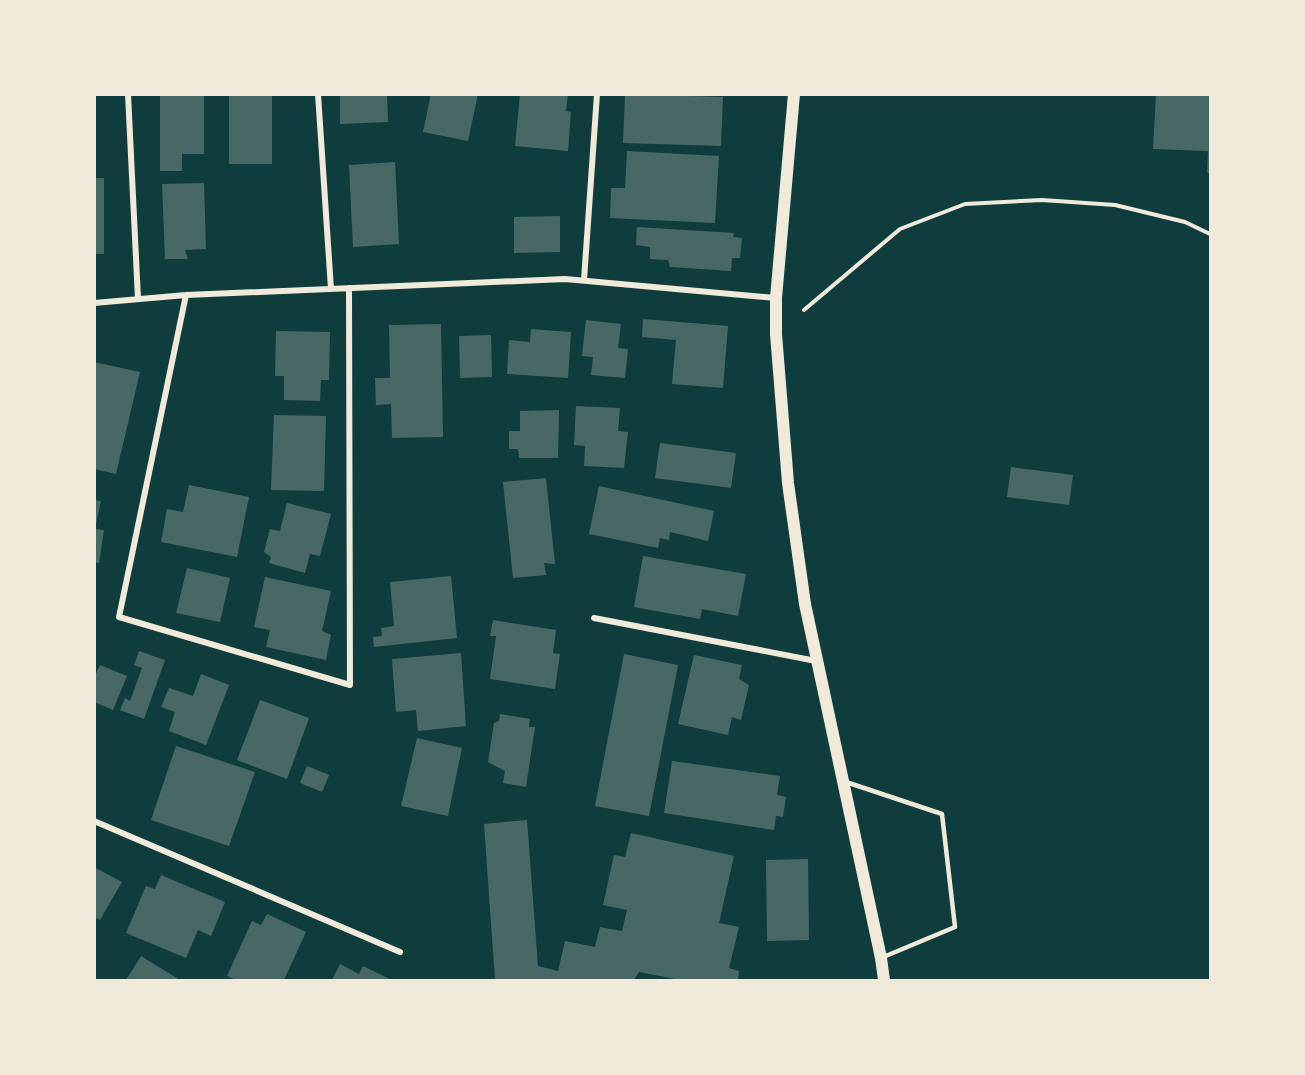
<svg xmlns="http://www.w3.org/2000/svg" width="1305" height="1075" font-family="'Open Sans',sans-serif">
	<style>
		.building { fill: #486865 }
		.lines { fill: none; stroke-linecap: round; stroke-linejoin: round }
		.path { stroke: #f1e9da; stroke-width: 4 }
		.service { stroke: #f1e9da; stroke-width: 4.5 }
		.minor { stroke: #f1e9da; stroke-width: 6 }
		.secondary { stroke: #f1e9da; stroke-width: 12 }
	</style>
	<rect width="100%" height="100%" fill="#0f3d3e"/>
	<path class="building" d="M 160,94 L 204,94 L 204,154 L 182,154 L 182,171 L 160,171 Z
		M 229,94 L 272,94 L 272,164 L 229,164 Z
		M 340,94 L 387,94 L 388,122 L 340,124 Z
		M 431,94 L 478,94 L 468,141 L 423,132 Z
		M 520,94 L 568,94 L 566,111 L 571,112 L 568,151 L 515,146 Z
		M 625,94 L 723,97 L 721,146 L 623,143 Z
		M 1156,94 L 1210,94 L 1210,174 L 1207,172 L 1208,151 L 1153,149 Z
		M 627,151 L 719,156 L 715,223 L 610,218 L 611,188 L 625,188 Z
		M 395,162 L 399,244 L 353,247 L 349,165 Z
		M 94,178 L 104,178 L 104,254 L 94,254 Z
		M 204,183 L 206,249 L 185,250 L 188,259 L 165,259 L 162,184 Z
		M 560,216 L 560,252 L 514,253 L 514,217 Z
		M 637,227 L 734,233 L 733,237 L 742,238 L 740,258 L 732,258 L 731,271 L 670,267 L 668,260 L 650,259 L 650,247 L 636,245 Z
		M 643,319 L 728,326 L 723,388 L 672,384 L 676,340 L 642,337 Z
		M 586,320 L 621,324 L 618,348 L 628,349 L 625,378 L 591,375 L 593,357 L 582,356 Z
		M 441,324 L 443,437 L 392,438 L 391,404 L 376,405 L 375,378 L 390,378 L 389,325 Z
		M 531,329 L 571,332 L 568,378 L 507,374 L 509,340 L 530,342 Z
		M 276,331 L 330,332 L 329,380 L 321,380 L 320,401 L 284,400 L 284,376 L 275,376 Z
		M 491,335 L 492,377 L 460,378 L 459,336 Z
		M 94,362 L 140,372 L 116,474 L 94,469 Z
		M 576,406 L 620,408 L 618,431 L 628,432 L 624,468 L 584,466 L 585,446 L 574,445 Z
		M 559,410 L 558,458 L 519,458 L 518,449 L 509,449 L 509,431 L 520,431 L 520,411 Z
		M 274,415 L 326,416 L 324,491 L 271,490 Z
		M 660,443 L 736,453 L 731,488 L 655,478 Z
		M 1011,467 L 1073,475 L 1069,505 L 1007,497 Z
		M 546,478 L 555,564 L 544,563 L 546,575 L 513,578 L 503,482 Z
		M 189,485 L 249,497 L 237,557 L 161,542 L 167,509 L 183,512 Z
		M 599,486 L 714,511 L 708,541 L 670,532 L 669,540 L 660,538 L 658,548 L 589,534 Z
		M 94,500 L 101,501 L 95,529 L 104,530 L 99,563 L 94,562 Z
		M 287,503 L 331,514 L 320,556 L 310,554 L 305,573 L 269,563 L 271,557 L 264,552 L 270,529 L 280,531 Z
		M 643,556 L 746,574 L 738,616 L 702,609 L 700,619 L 634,607 Z
		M 187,568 L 230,578 L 220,622 L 176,613 Z
		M 451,576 L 457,638 L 374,647 L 373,637 L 382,636 L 381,628 L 394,626 L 390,582 Z
		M 265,577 L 331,591 L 322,631 L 331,635 L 326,660 L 266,647 L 270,630 L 254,627 Z
		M 493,620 L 556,630 L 553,653 L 560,654 L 555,689 L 490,679 L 496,636 L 490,636 Z
		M 139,651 L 165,660 L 144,719 L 120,710 L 125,698 L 130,701 L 142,668 L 134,665 Z
		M 461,653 L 466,726 L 418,731 L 416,710 L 396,712 L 392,659 Z
		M 624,654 L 678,665 L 649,816 L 595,806 Z
		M 694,655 L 742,665 L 739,679 L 749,685 L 741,720 L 732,717 L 728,735 L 678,724 Z
		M 100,665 L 127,676 L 113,710 L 94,702 L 94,678 Z
		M 201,674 L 229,685 L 206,745 L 169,731 L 175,712 L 161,707 L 169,688 L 193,696 Z
		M 260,700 L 309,718 L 287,779 L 237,760 Z
		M 500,714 L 530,719 L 529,727 L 535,727 L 526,787 L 503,783 L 505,771 L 488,762 L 494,723 L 499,721 Z
		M 417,738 L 462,748 L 448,816 L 401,806 Z
		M 176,746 L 255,772 L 229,846 L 151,820 Z
		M 672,761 L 780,776 L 777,795 L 786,797 L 783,817 L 776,816 L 774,830 L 664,813 Z
		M 307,766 L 329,775 L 322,792 L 300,783 Z
		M 527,820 L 538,966 L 558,971 L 565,941 L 595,947 L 600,927 L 622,931 L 627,910 L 603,905 L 614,855 L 625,857 L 631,833 L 734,856 L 719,923 L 739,927 L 729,968 L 739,971 L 738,980 L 680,980 L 639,972 L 634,980 L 495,980 L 484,824 Z
		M 808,859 L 809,940 L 767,941 L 766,860 Z
		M 94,867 L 122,882 L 100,920 L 94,917 Z
		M 161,875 L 225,902 L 211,936 L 198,930 L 186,958 L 126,933 L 146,886 L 155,889 Z
		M 267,914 L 306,932 L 284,980 L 236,980 L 227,976 L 252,921 L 261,925 Z
		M 141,956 L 180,980 L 126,980 Z
		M 340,964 L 359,974 L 363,966 L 392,980 L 332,980 Z"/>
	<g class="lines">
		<path class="path" d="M 804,310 L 900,229 L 965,204 L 1042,200 L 1115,205 L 1185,222 L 1210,234"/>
		<path class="service" d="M 846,782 L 942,814 L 955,927 L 881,958"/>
		<path class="minor" d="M 128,94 L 138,299
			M 318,94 L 331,289
			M 584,280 L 597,94
			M 186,295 L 119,617 L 350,685 L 349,288
			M 94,303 L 186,295 L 565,279 L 776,298
			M 594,618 L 816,661
			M 94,821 L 400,952"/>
		<path class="secondary" d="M 794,94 L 776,298 L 776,334 L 788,483 L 805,604 L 881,958 L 884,980"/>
	</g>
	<rect width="1305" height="1075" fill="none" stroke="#f1e9da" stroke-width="192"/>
</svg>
